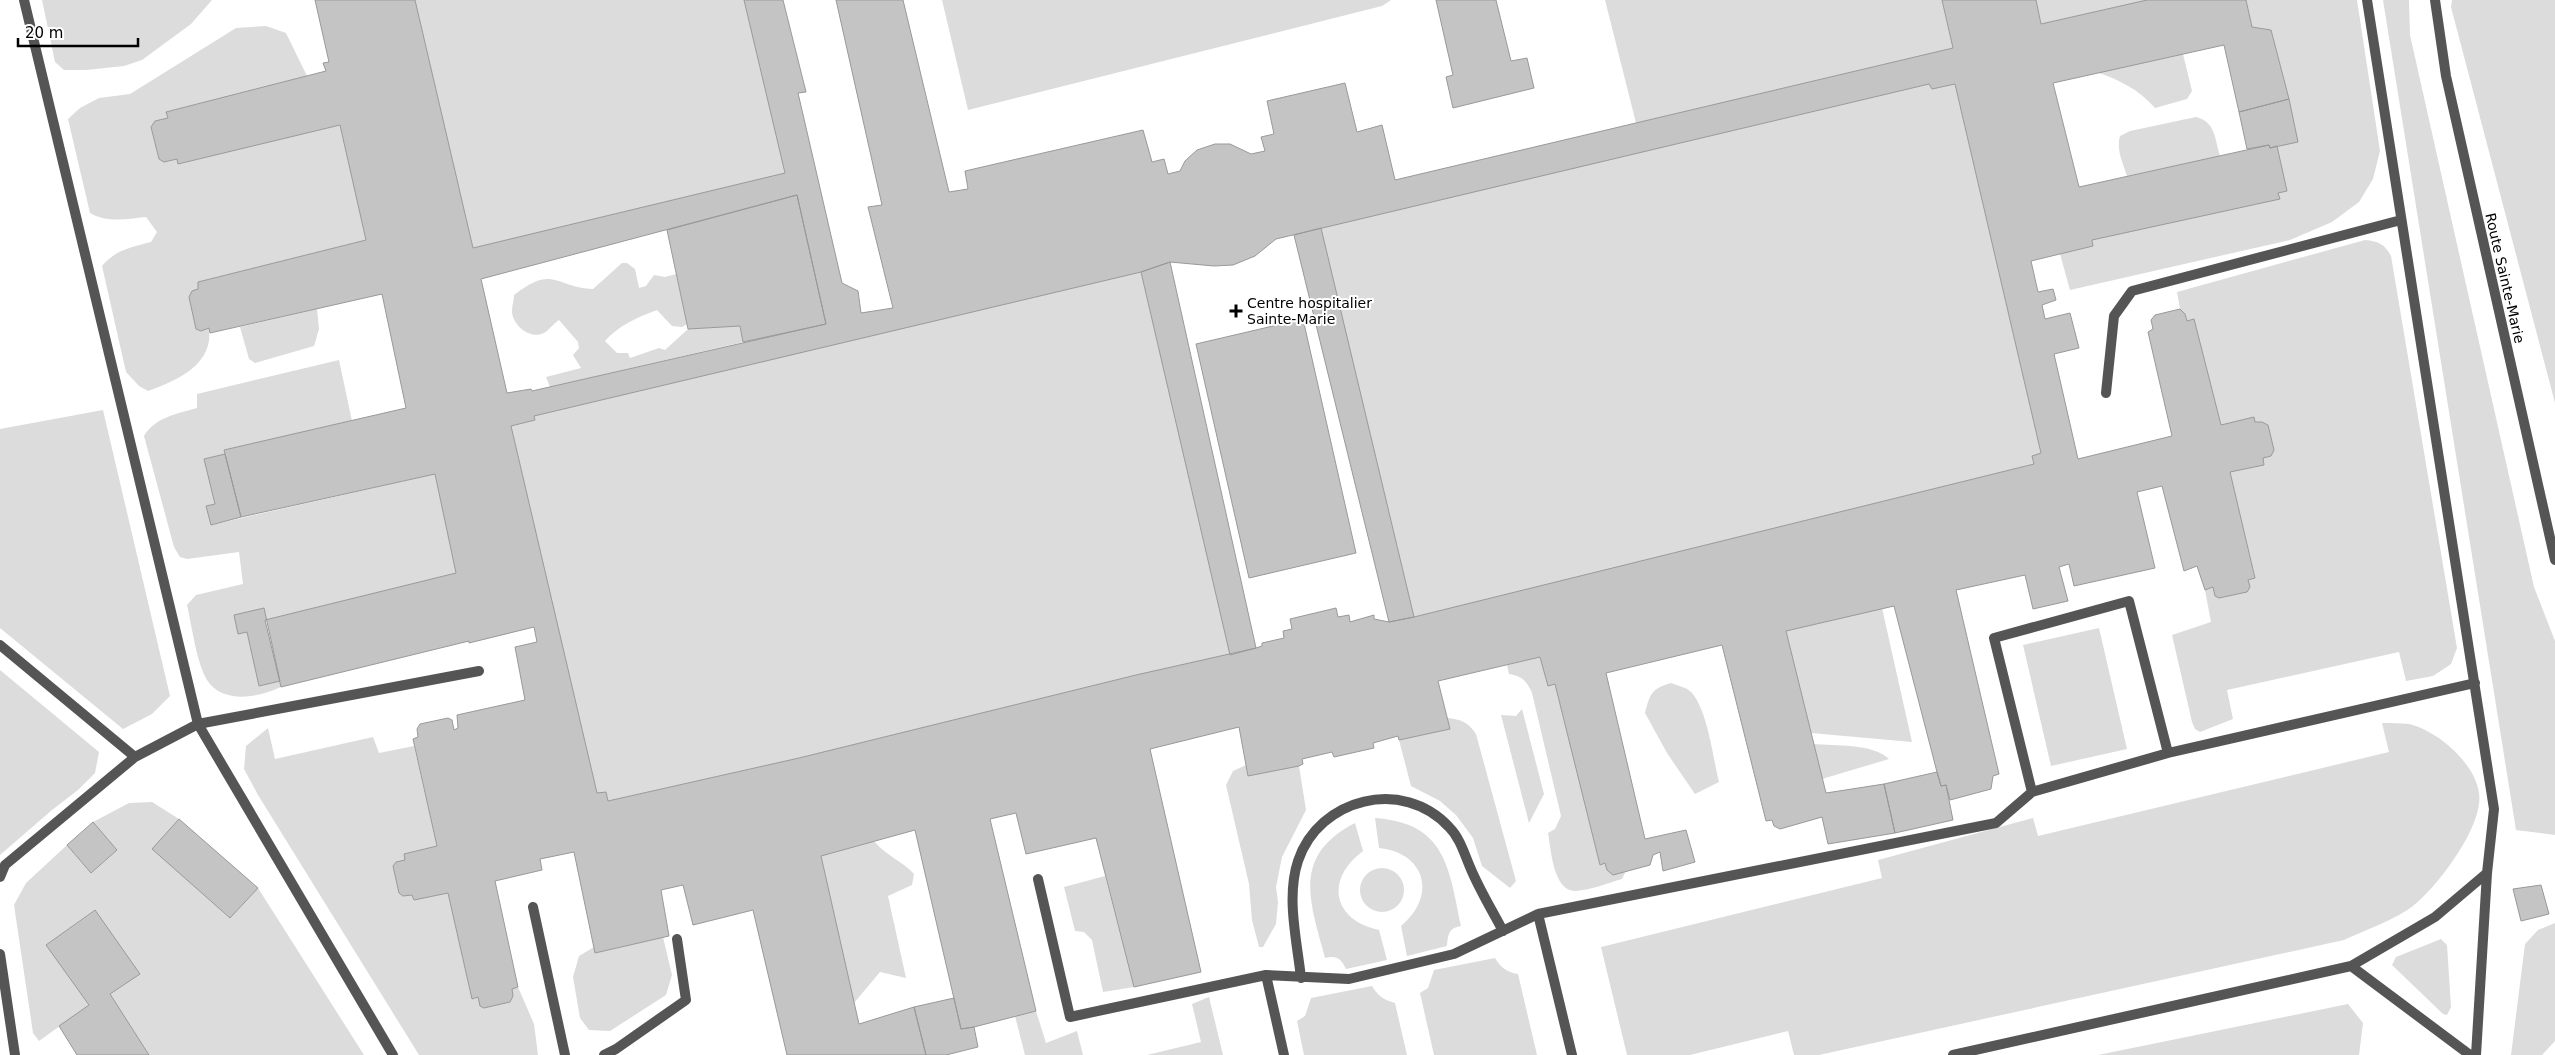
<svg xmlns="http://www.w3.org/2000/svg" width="2555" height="1055" font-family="'DejaVu Sans',sans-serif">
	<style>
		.green { fill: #dcdcdc }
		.building { fill: #c4c4c4; stroke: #999; fill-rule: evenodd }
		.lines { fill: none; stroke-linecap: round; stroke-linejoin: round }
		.service { stroke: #555; stroke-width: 10 }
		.tertiary { stroke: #555; stroke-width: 10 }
		.poi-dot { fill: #000; stroke: #fff; stroke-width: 2 }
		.labels { text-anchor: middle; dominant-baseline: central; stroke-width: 4; stroke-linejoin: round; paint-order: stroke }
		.street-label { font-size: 14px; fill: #000; stroke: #fff }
		.poi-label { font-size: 14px; fill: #000; stroke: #fff; text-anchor: start }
	</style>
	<rect width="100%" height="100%" fill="#fff"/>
	<path class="green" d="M 42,0 L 212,0 L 191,24 L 142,60 L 124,66 L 86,70 L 64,70 L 55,62 Z
		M 415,0 L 744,0 L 785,173 L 473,248 Z
		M 942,0 L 1391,0 L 1382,6 L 968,110 Z
		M 1605,0 L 1942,0 L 1953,48 L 1636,123 Z
		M 2036,0 L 2147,0 L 2041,24 Z
		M 2246,0 L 2357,0 L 2380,151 L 2373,179 L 2359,202 L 2332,222 L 2290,240 L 2070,290 L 2060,254 L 2093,246 L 2092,240 L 2279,199 L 2278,193 L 2287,191 L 2277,146 L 2289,99 L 2271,30 L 2252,27 Z
		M 2383,0 L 2409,0 L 2410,35 L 2534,587 L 2555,641 L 2555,835 L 2516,830 Z
		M 2452,0 L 2555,0 L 2555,403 L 2451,7 Z
		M 266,26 L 286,33 L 307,76 L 166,112 L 168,118 L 155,121 L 151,127 L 159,159 L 164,162 L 177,159 L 179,164 L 340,125 L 366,240 L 198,282 L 198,289 L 192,291 L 189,297 L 196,329 L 201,331 L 209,328 C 214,365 176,381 148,391 L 139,386 L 126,372 L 102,266 C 115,250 132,247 151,242 L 157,232 L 146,217 C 126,219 108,223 90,213 L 68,119 L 80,108 L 99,98 L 130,94 L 236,28 Z
		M 2183,54 L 2192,91 L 2187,99 L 2155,108 C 2138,89 2120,80 2096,72 Z
		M 1929,84 L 1932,89 L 1955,84 L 2041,453 L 2032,456 L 2034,464 L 1414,617 L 1321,228 Z
		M 2196,117 C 2215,121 2215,139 2220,156 L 2127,176 C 2123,163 2116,150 2120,136 L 2130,131 Z
		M 2365,240 C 2379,241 2385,245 2391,256 L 2457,648 L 2451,664 L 2433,676 L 2406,681 L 2399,652 L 2227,690 L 2233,719 L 2200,732 L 2195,729 L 2192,722 L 2172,635 L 2211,622 L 2205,590 L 2213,587 L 2215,596 L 2219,598 L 2247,592 L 2250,587 L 2248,580 L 2255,577 L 2230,472 L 2264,465 L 2263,458 L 2271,456 L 2274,450 L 2268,425 L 2262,422 L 2221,425 L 2194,320 L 2187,321 L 2185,314 L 2180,309 L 2177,292 Z
		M 622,263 L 627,263 L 635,269 L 639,288 L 646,286 L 654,275 L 665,277 L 676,274 L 687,324 L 682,327 L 672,326 L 657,310 C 638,317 619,325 605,341 L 617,353 L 628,353 L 630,358 L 659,348 L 665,350 L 688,329 L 740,326 L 743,342 L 550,387 L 546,377 L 581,368 L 573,355 L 579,348 L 578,342 L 559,320 C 554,323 549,330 544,333 C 530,340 512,325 512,311 C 512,306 514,300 514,295 C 554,264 554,287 593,289 Z
		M 1141,272 L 1230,655 L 1136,675 L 799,758 L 608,801 L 606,792 L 597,793 L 511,426 L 535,420 L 534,416 Z
		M 317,309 L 319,329 L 314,346 L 255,363 L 249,359 L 240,327 Z
		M 339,360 L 352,421 L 224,450 L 225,454 L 204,459 L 215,504 L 206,506 L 211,525 L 435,474 L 456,573 L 265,620 L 264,608 L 235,615 L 238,634 L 247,632 L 259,686 L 280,681 L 281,687 C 260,697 223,705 207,680 C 196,661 192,626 187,605 L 196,595 L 243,584 L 239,552 L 187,559 L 180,557 L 174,547 L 144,436 C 156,417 176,414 197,408 L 197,394 Z
		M 103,410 L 170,696 L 152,714 L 123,729 L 0,628 L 0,429 Z
		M 1882,608 L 1912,742 L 1811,733 L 1786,631 Z
		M 2099,628 L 2127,749 L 2051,766 L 2023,645 Z
		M 1540,657 L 1548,686 L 1555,684 L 1600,865 L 1605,863 L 1607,870 L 1613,874 L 1626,871 L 1622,879 C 1608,883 1591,890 1576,891 C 1553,892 1551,849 1548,833 L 1555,829 L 1561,816 L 1532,693 C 1527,681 1522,676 1509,674 L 1507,665 Z
		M 0,670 L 99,752 L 95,773 L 78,790 L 52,810 L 0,855 Z
		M 1671,683 C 1678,686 1687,687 1692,693 C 1708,712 1713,758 1719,782 L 1695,794 L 1667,753 L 1645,713 C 1650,694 1651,689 1671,683 Z
		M 1522,709 L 1544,794 L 1529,823 L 1501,715 L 1516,716 Z
		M 1447,718 C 1461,719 1469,723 1476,734 L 1516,881 L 1510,888 L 1482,866 L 1473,838 L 1456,815 L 1440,801 L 1411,786 L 1399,740 L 1450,729 Z
		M 2382,723 C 2391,723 2401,723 2409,724 C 2438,731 2475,763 2479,793 C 2484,826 2437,887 2413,906 C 2395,920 2365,930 2344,940 L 1819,1055 L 1794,1055 L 1788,1031 L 1690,1055 L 1627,1055 L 1601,947 L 1882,878 L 1878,860 L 2033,818 L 2038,836 L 2389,752 Z
		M 268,728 L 275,759 L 373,737 L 379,753 L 414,746 L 437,846 L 404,854 L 405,860 L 396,862 L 393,866 L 399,893 L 403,896 L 412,895 L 414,900 L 448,893 L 472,999 L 478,997 L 480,1006 L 484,1008 L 509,1002 L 513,996 L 512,989 L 518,987 L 534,1024 L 538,1055 L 419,1055 L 258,795 L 244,769 L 246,746 Z
		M 1813,744 C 1835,746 1872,743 1889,759 L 1822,779 Z
		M 1246,765 L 1248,776 L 1299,766 L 1306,810 L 1282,857 L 1276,887 L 1278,902 L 1276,924 L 1263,947 L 1259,947 L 1252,920 L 1249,884 L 1226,785 L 1233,771 Z
		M 152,802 L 179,819 L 153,849 L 230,918 L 258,888 L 364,1055 L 149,1055 L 110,994 L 140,974 L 94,910 L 46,945 L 89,1005 L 39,1041 L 33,1033 L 14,905 L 26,883 L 67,845 L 91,873 L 117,850 L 93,822 L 129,803 Z
		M 1375,818 C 1446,823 1449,868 1461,926 C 1449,928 1448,934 1447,946 L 1407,956 L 1401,926 C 1437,896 1426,853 1379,848 Z
		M 1355,823 L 1363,851 C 1325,879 1332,920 1379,930 L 1387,960 L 1346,969 C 1341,959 1337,955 1325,958 C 1310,902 1291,856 1355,823 Z
		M 874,841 C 886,856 904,862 914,874 L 912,885 L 888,896 L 906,978 L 880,972 L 854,1003 L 821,856 Z
		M1360 890a22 22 0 1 1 44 0a22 22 0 1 1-44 0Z
		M 1105,876 L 1134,987 L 1103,992 L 1092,940 L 1084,932 L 1075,931 L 1064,887 Z
		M 2555,923 L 2555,1041 L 2542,1055 L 2511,1055 L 2525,944 L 2538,930 Z
		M 663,937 L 672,975 L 666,995 L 610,1031 L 589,1030 L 580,1018 L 573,977 L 579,956 L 594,947 L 596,953 Z
		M 2441,939 L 2447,945 L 2451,1007 L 2447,1015 L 2443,1014 L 2392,965 L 2396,957 Z
		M 1495,958 C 1501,968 1507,972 1518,974 L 1537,1055 L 1434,1055 L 1420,993 L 1428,988 L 1434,970 Z
		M 1372,986 C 1378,996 1384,1000 1395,1003 L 1407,1055 L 1304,1055 L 1297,1021 L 1305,1016 L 1311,998 Z
		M 1209,997 L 1223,1055 L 1147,1055 L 1201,1042 L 1192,1004 Z
		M 2348,1004 L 2363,1023 L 2359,1055 L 2098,1055 Z
		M 1036,1011 L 1046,1043 L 1077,1031 L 1083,1055 L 1025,1055 L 1015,1016 Z"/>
	<path class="building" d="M 315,0 L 415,0 L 473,248 L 785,173 L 744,0 L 783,0 L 806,92 L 798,93 L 842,283 L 858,291 L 861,313 L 893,308 L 868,207 L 882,205 L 836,0 L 903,0 L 949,192 L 968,189 L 965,171 L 1143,130 L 1152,162 L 1164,159 L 1168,174 L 1180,171 L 1185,161 L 1197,150 L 1215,144 L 1230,144 L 1251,154 L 1265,151 L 1261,137 L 1274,134 L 1267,101 L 1345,83 L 1357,132 L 1382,125 L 1395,180 L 1953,48 L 1942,0 L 2036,0 L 2041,24 L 2147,0 L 2246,0 L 2252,27 L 2271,30 L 2289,99 L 2239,112 L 2224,45 L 2053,83 L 2079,187 L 2269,145 L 2270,148 L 2277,146 L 2287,191 L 2278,193 L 2280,199 L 2092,240 L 2093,246 L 2031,261 L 2038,292 L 2053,289 L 2056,300 L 2042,305 L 2045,319 L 2070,313 L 2079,348 L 2054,354 L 2078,459 L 2172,436 L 2148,332 L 2153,329 L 2151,320 L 2155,315 L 2180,309 L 2185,314 L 2187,321 L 2194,319 L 2221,425 L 2254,417 L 2255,422 L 2262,422 L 2268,425 L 2274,450 L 2271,456 L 2263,458 L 2264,465 L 2230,472 L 2255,578 L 2248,580 L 2250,587 L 2247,592 L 2219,598 L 2215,596 L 2213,587 L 2205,590 L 2197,566 L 2184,571 L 2162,486 L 2137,492 L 2155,568 L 2074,586 L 2069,564 L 2059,567 L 2068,601 L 2033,609 L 2025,575 L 1956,590 L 1999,774 L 1993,776 L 1991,789 L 1950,800 L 1946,785 L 1941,786 L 1937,772 L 1894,606 L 1786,631 L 1826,793 L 1884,784 L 1895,833 L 1828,844 L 1822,817 L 1780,829 L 1774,826 L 1772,820 L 1766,821 L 1722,645 L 1606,673 L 1645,839 L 1686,830 L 1695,862 L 1663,871 L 1660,852 L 1653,855 L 1650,865 L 1613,875 L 1607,870 L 1605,863 L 1600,865 L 1555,684 L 1548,686 L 1540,657 L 1438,681 L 1450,729 L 1399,740 L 1398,736 L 1373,743 L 1374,748 L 1334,757 L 1332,752 L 1302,759 L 1303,764 L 1299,766 L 1248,776 L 1239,727 L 1150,749 L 1201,972 L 1134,987 L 1096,838 L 1026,854 L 1016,813 L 990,819 L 1036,1011 L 974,1027 L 961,1029 L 915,830 L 821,856 L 859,1024 L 914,1007 L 926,1055 L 787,1055 L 753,910 L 693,925 L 683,885 L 661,890 L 669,936 L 595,953 L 574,852 L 540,859 L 542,870 L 495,881 L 518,987 L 512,989 L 513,996 L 510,1002 L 484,1008 L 480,1006 L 478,997 L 472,999 L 448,893 L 414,900 L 412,895 L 403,896 L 399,893 L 393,866 L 396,862 L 405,860 L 404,854 L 437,846 L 413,739 L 418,737 L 417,729 L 420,724 L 448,718 L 452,720 L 454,730 L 458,728 L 457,715 L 525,700 L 515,647 L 537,642 L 534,627 L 469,643 L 469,641 L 281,687 L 265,620 L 456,573 L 435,474 L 241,517 L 224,450 L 406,408 L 382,294 L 210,333 L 209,328 L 201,331 L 196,329 L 189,297 L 192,291 L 198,289 L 198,282 L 366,240 L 340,125 L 178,164 L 177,159 L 164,162 L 159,159 L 151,127 L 155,121 L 168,118 L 166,112 L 326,71 L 323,63 L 329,62 ZM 1929,84 L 1932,89 L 1955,84 L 2041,453 L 2032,456 L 2034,464 L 1414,617 L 1389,622 L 1374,619 L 1374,615 L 1350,622 L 1349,615 L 1338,617 L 1336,608 L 1290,619 L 1292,629 L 1283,631 L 1284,638 L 1262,643 L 1262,646 L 1256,648 L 1136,675 L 799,758 L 608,801 L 606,792 L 597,793 L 511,426 L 535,420 L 534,416 L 1141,272 L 1170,262 L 1214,266 L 1233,265 L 1255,256 L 1276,239 ZM 797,195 L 826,324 L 532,391 L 531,389 L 507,393 L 481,279 Z
		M 1436,0 L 1496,0 L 1511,61 L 1527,58 L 1534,88 L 1453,108 L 1446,77 L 1453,75 Z
		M 2289,99 L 2298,142 L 2270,148 L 2269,145 L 2247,149 L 2239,112 Z
		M 797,195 L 826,324 L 743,342 L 740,326 L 688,329 L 667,230 Z
		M 1321,228 L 1414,617 L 1389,622 L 1294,235 Z
		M 1170,262 L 1256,648 L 1230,655 L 1141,272 Z
		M 1303,319 L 1356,553 L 1249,578 L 1196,344 Z
		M 225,454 L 241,517 L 211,525 L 206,506 L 215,504 L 204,459 Z
		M 264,608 L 280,681 L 259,686 L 247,632 L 238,634 L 234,615 Z
		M 1937,772 L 1941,786 L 1946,785 L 1953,820 L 1895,833 L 1884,784 Z
		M 179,819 L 258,888 L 230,918 L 152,849 Z
		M 93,822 L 117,850 L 91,873 L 67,845 Z
		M 2541,885 L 2549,914 L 2521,921 L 2513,889 Z
		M 95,910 L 140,974 L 110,994 L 149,1055 L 77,1055 L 59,1026 L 89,1005 L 46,945 Z
		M 954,998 L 961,1029 L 974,1027 L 978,1047 L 946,1055 L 926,1055 L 914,1007 Z"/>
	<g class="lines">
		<path class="service" d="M 24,0 L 198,724 L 393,1055
			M 2106,393 L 2114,316 L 2132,291 L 2401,220
			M 0,645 L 135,757
			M 2168,753 L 2129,601 L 1994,638 L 2032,792 L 2168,753 L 2475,683
			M 0,877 L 5,865 L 135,757 L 198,724 L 479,671
			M 1038,879 L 1070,1017 L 1266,975 L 1284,1055
			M 533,907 L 565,1055
			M 0,954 L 15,1055
			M 2351,966 L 2470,1055
			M 1266,975 L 1349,979 L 1454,954 L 1538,914
			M 1301,978 C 1297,941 1286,897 1298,861 C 1319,798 1403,777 1449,827 C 1460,838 1464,853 1470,867 C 1479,889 1492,910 1503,931
			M 604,1055 L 616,1049 L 686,1000 L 677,939
			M 1572,1055 L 1538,914 L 1996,823 L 2032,792
			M 1953,1055 L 2351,966 L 2435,917 L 2487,873 L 2494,809 L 2367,0
			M 2476,1055 L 2487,873"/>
		<path class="tertiary" d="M 2435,0 L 2446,76 L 2555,560"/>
	</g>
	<path class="poi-dot" d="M1233.5 303.5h5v5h5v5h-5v5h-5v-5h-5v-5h5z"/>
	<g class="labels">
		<g class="street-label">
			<text transform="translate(2505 278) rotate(77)">Route Sainte-Marie</text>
		</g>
		<g class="poi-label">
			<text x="1247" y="303">Centre hospitalier<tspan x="1247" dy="16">Sainte-Marie</tspan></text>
		</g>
	</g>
	<path d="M18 38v8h120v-8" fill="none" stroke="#000000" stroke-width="2.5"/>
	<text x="25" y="38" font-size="15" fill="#000000" stroke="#ffffff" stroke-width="4" paint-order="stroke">20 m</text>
</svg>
